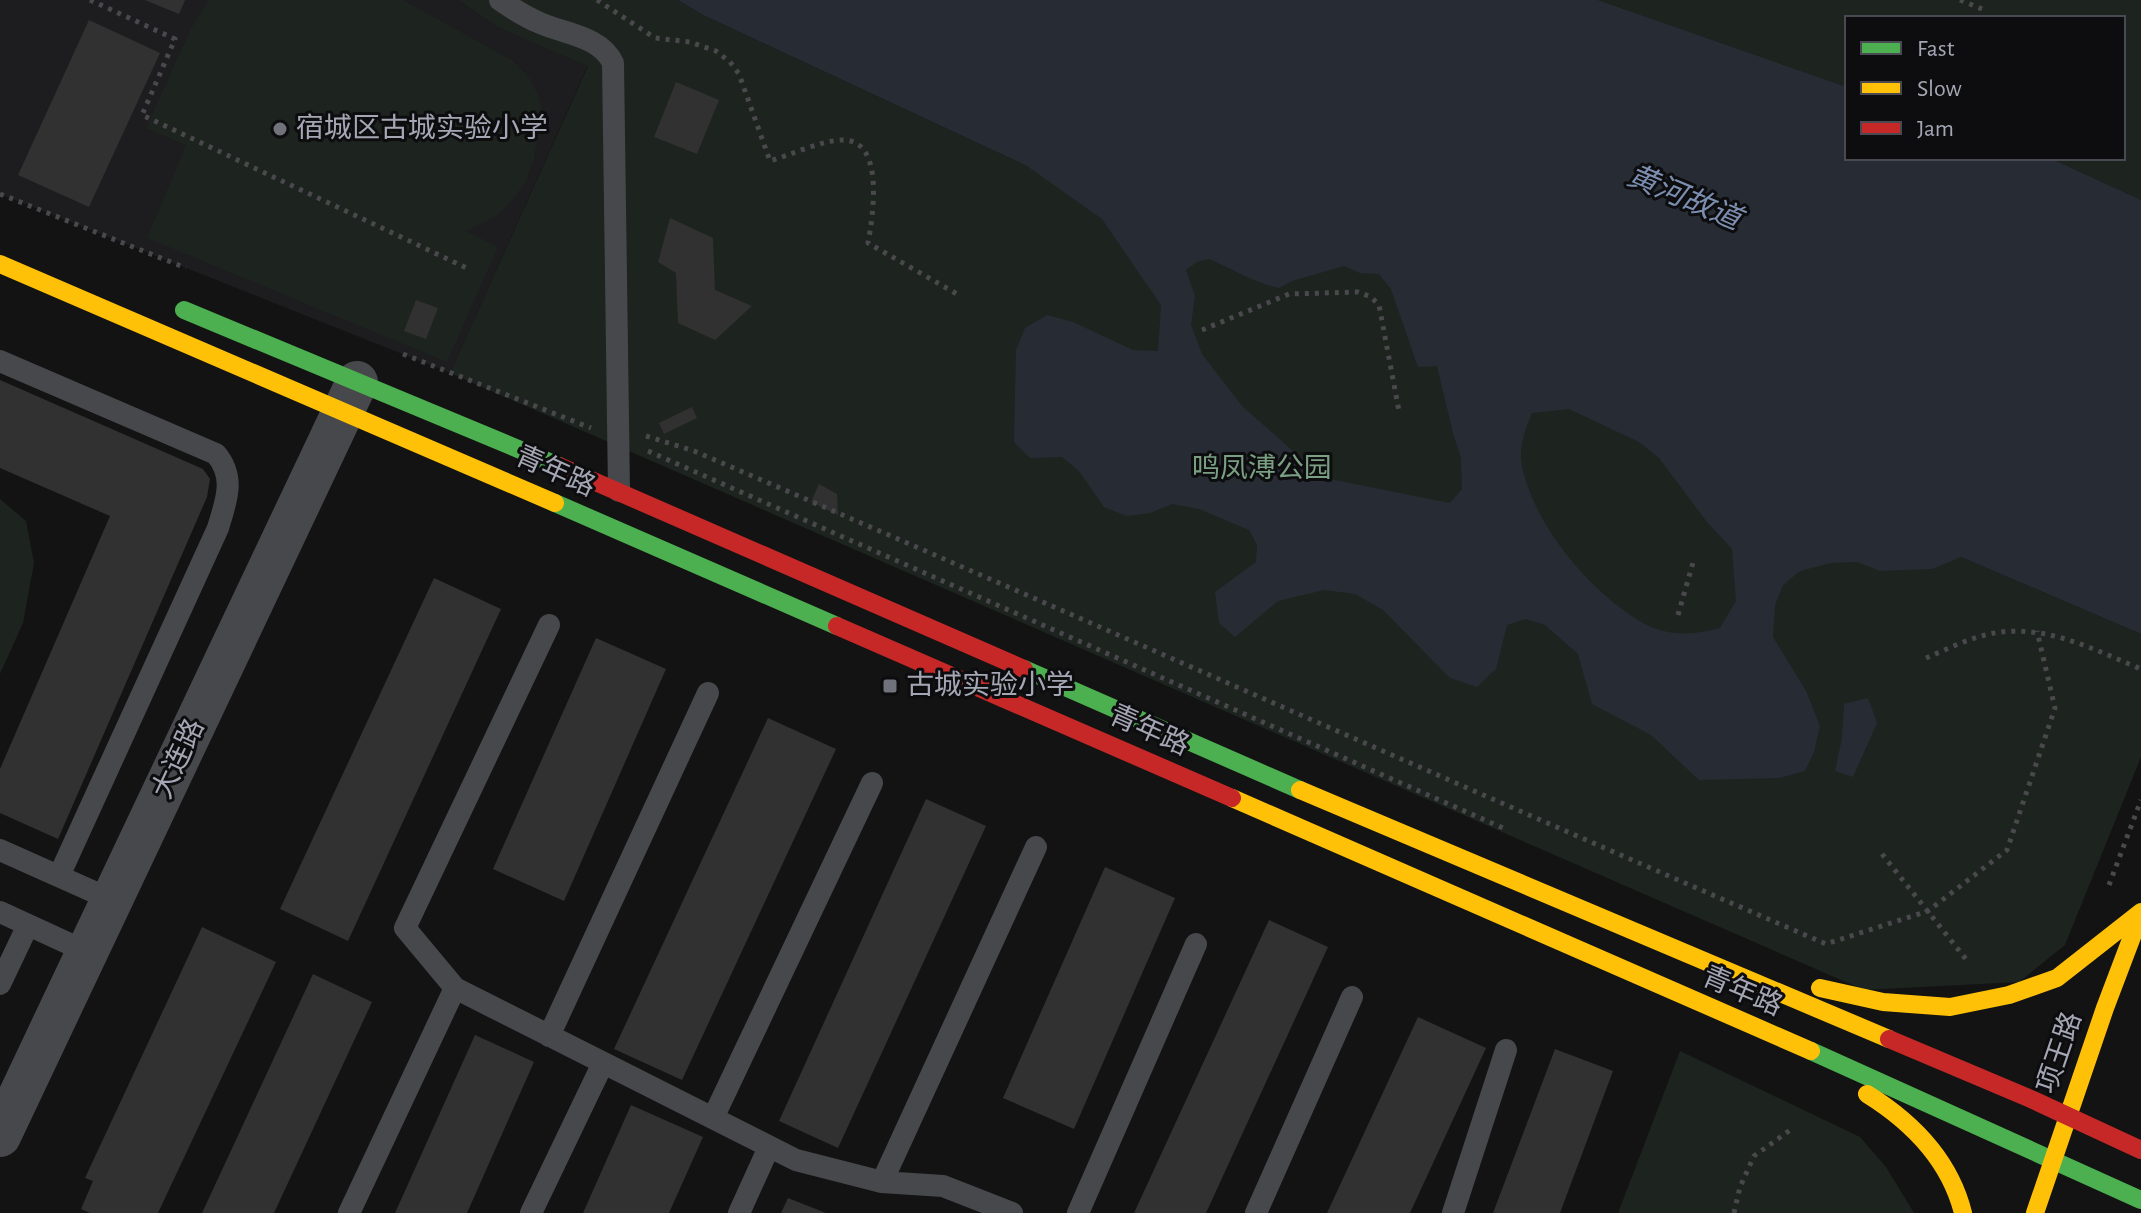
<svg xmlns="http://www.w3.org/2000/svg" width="2141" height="1213" font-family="'Alegreya Sans','Noto Sans SC',sans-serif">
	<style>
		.built { fill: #1d1d1f }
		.green { fill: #1d231e }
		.water { fill: #272c34; fill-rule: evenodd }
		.building { fill: #313132 }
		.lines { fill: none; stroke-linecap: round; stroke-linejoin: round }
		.path { stroke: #49494d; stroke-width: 5; stroke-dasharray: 4 6; stroke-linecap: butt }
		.lane { stroke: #47484b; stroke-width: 22 }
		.street { stroke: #47484b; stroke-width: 42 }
		.fast { stroke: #4caf50; stroke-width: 18 }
		.slow { stroke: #ffc107; stroke-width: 18 }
		.jam { stroke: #c62828; stroke-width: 18 }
		.poi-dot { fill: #71737c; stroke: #0d0d0f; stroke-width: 3 }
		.labels { text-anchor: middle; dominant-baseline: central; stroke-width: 6; stroke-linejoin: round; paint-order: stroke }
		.poi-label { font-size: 28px; fill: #a4a6b4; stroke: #0d0d0f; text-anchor: start }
		.park-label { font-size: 28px; fill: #7b9f83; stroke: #0d0d0f }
		.street-label { font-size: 28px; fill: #a4a6b4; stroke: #0d0d0f }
		.water-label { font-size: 30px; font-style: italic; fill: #7b8eaf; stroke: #0d0d0f }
	</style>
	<rect width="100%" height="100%" fill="#131313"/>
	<path class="built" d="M 0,0 L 458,0 L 497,27 L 588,65 L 450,373 L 0,194 Z"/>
	<path class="green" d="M 209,0 L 403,0 L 513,61 L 528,76 L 537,92 L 542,112 L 534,158 L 526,181 L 512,201 L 495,217 L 466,231 L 498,247 L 447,362 L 147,238 L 186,145 L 146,128 L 191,28 Z
		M 458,0 L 678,0 L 703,15 L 1027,166 L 1380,255 L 1961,557 L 2141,634 L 2141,757 L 2065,945 L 2019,982 L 1864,990 L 450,373 L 588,66 L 497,27 Z
		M 1598,0 L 2141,0 L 2141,200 L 2050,158 L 2123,158 L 2123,18 L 1847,18 L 1847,87 Z
		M 0,499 L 26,521 L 34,563 L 23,623 L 0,674 Z
		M 1680,1051 L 1860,1137 L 1886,1167 L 1914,1213 L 1618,1213 Z"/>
	<path class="water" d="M 678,0 L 1598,0 L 1847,87 L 1847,158 L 2050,158 L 2141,200 L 2141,634 L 1961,557 L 1932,569 L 1904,570 L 1880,571 L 1857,562 L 1831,563 L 1800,571 L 1783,585 L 1775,605 L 1773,637 L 1806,691 L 1820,726 L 1814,752 L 1805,771 L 1779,778 L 1699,780 L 1651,735 L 1592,704 L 1578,654 L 1545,625 L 1526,619 L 1507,625 L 1496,669 L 1477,687 L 1450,678 L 1383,610 L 1355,594 L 1324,590 L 1278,601 L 1235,637 L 1219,623 L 1215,592 L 1256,562 L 1257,545 L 1249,530 L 1199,509 L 1172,504 L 1150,513 L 1127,516 L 1104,507 L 1079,471 L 1062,457 L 1030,458 L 1014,442 L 1016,350 L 1025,328 L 1047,315 L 1073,322 L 1133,350 L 1158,351 L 1161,305 L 1102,219 L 1027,166 L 703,15 ZM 1209,259 C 1233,269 1254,283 1279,288 L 1292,281 L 1344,266 L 1360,273 L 1379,274 L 1391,289 L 1418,367 L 1437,366 L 1453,433 L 1461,458 L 1462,489 L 1450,503 L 1330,479 L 1312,468 L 1242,406 L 1202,354 L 1191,325 L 1195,296 L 1186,270 L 1197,262 ZM 1569,409 L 1639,442 L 1659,458 L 1707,522 L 1732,549 L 1736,601 L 1720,628 C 1695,635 1667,637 1643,623 C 1591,593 1534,526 1522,466 C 1518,448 1525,430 1532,413 Z
		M 1868,698 L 1877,723 L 1853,777 L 1835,771 L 1842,738 L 1844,704 Z"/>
	<path class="building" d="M 145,0 L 185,0 L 179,14 Z
		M 89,20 L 160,53 L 89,207 L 18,175 Z
		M 676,82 L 719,100 L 697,154 L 654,137 Z
		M 670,218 L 713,238 L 715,290 L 752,306 L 715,340 L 678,323 L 676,273 L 658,262 Z
		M 416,300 L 438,308 L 426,339 L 404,331 Z
		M 0,380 L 203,469 L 210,479 L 207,497 L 58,839 L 0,813 L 0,769 L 110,516 L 0,468 Z
		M 692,407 L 697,418 L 664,434 L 659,423 Z
		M 819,484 L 837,494 L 838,515 L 811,502 Z
		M 434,578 L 501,609 L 348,941 L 280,909 Z
		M 596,638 L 666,669 L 564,901 L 493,869 Z
		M 768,718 L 836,749 L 682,1080 L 614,1049 Z
		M 926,799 L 986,826 L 838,1148 L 779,1121 Z
		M 1105,867 L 1175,898 L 1074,1129 L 1003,1098 Z
		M 1269,920 L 1328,947 L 1206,1213 L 1134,1213 Z
		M 202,927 L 276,962 L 158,1213 L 90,1213 L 81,1209 L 93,1181 L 85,1178 Z
		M 313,974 L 372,1002 L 274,1213 L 202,1213 Z
		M 1418,1017 L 1486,1048 L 1410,1213 L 1327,1213 Z
		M 475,1035 L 534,1062 L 467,1213 L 395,1213 Z
		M 1555,1049 L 1613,1071 L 1560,1213 L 1493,1213 Z
		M 631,1105 L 703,1137 L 669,1213 L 583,1213 Z
		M 788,1198 L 826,1213 L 781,1213 Z"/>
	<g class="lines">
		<path class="path" d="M 90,0 L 175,39 L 142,115 L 471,270
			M 597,0 L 655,38 L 690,42 L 716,51 L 730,62 L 739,74 L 770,161 C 790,155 823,140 843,140 C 885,140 873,216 868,243 L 957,294
			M 1960,0 L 1982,9
			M 0,194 L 186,268
			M 1202,330 L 1289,294 L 1358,292 L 1371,297 L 1379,305 L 1399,411
			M 403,354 L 591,428
			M 646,436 L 694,451 C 1072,613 1448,781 1826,944 L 1928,911 L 2007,850 L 2055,708 L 2037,631
			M 648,451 L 1503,828
			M 1678,615 L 1694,559
			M 1926,658 C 1945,650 1965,640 1985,635 C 2041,621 2090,648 2141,669
			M 1882,854 L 1969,963
			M 2109,885 L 2141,800
			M 1734,1213 L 1740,1187 L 1754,1156 L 1793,1128"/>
		<path class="lane" d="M 500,0 C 513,9 526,17 540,23 C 565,34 600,36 613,63 L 619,491
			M 0,361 L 216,454 C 236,478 226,501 218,528 L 59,876
			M 549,625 L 405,928 L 455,988 L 796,1160 L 882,1182 L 943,1186 L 1012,1213
			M 0,850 L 112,900
			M 0,912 L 87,952
			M 0,984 L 28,925
			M 549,1036 L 708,693
			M 713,1118 L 872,783
			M 882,1182 L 1036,847
			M 349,1213 L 455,988
			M 531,1213 L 603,1063
			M 739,1213 L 769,1147
			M 1078,1213 L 1196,944
			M 1256,1213 L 1352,997
			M 1453,1213 L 1506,1050"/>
		<path class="street" d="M 0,1136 L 357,382"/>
		<path class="fast" d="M 184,310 L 559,466
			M 555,503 L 837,626
			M 1024,669 L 1300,790
			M 1811,1051 L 2141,1200"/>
		<path class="slow" d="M 0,264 L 555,503
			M 1300,790 L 1889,1039
			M 1232,798 L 1811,1051
			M 1820,988 L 1883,1002 L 1950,1007 L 2009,995 L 2057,978 L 2141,912
			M 1867,1094 C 1912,1122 1950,1161 1963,1213
			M 2035,1213 L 2105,1008 L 2141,913"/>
		<path class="jam" d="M 559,466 L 1024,669
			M 837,626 L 1232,798
			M 1889,1039 L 2031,1099 L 2141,1150"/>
	</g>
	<g class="poi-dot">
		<circle cx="280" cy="129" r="8"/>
		<rect x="882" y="678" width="16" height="16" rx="4"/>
	</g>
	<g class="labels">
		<g class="poi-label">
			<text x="296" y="129">宿城区古城实验小学</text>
			<text x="906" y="686">古城实验小学</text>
		</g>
		<g class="park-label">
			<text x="1262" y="469">鸣凤溥公园</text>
		</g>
		<g class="street-label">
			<text transform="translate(555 472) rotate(24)">青年路</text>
			<text transform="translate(1149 731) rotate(24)">青年路</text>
			<text transform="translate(179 759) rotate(-65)">大连路</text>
			<text transform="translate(1742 992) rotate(23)">青年路</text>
			<text transform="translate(2060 1053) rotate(-71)">项王路</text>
		</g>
		<g class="water-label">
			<text transform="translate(1684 198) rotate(23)">黄河故道</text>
		</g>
	</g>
	<rect x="1845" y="16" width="280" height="144" fill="#0d0d0f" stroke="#494a51" stroke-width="2"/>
	<rect x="1861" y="42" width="40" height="12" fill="#4caf50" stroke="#494a51" stroke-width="2"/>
	<text x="1917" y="56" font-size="24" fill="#a4a6b4">Fast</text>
	<rect x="1861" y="82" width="40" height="12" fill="#ffc107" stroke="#494a51" stroke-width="2"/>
	<text x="1917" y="96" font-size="24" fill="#a4a6b4">Slow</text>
	<rect x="1861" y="122" width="40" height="12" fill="#c62828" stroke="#494a51" stroke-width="2"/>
	<text x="1917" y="136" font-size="24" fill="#a4a6b4">Jam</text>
</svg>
